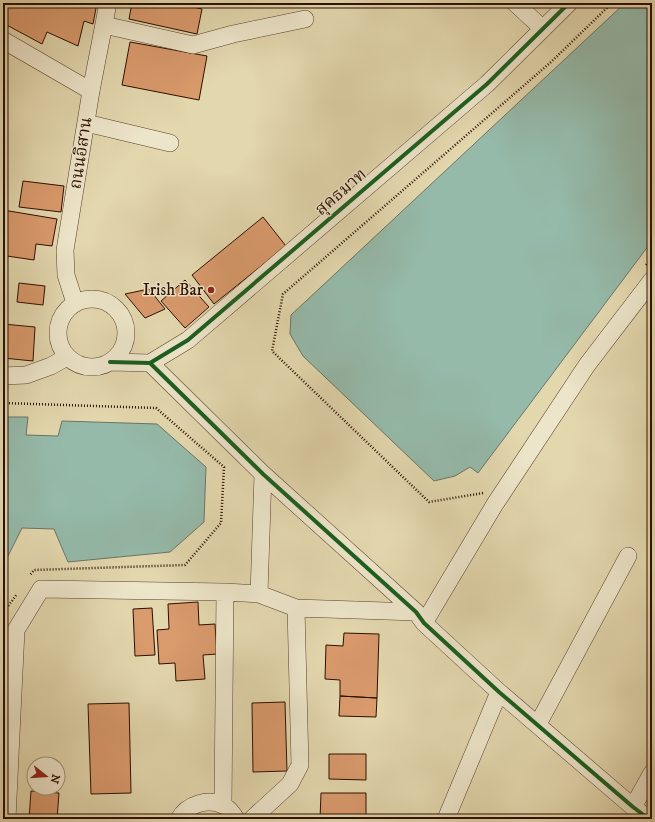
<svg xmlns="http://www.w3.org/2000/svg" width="655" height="822" font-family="'IM FELL DW Pica','Noto Serif Thai',serif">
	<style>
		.water { fill: #95baaa; stroke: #6b7566 }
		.building { fill: #d99a6c; stroke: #2c0e00 }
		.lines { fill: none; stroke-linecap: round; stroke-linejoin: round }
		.minor-casing { stroke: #5a402c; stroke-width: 18 }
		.path { stroke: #2c0e00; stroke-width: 2.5; stroke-dasharray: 1 2; stroke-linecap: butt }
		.minor { stroke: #ede5ca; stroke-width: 17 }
		.cycleway-casing { stroke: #ede5ca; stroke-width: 6 }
		.cycleway { stroke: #1b5e20; stroke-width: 4 }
		.poi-dot { fill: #8f2418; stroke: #ede5ca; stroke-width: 1.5 }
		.labels { text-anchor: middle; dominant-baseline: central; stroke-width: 3; stroke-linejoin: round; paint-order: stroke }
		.street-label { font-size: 17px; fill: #2c0e00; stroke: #ede5ca }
		.poi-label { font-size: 17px; fill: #2c0e00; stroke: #ede5ca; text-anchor: end }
	</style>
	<rect width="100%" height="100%" fill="#e3d7ae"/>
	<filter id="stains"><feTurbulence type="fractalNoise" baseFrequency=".005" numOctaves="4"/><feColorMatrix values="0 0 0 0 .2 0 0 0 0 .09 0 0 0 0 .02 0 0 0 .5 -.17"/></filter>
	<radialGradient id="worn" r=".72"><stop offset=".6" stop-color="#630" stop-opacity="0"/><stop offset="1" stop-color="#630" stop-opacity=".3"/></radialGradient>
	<path class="water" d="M 625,3 L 652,3 L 652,241 L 478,473 L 470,467 L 455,476 L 434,481 L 303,356 L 290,334 L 291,315 Z
		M 3,417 L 28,417 L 26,435 L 58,436 L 62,421 L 157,424 L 206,467 L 204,522 L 170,552 L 68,562 L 54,529 L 22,528 L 3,566 Z"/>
	<path class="building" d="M 10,3 L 97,3 L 93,24 L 84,21 L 78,46 L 47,32 L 42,44 L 3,23 L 3,17 Z
		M 132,3 L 176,3 L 202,9 L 197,34 L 129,19 Z
		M 130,42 L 207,56 L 199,100 L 122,85 Z
		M 23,181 L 64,186 L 61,212 L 19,207 Z
		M 3,210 L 57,219 L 52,246 L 36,244 L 34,260 L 7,256 L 4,274 L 3,274 Z
		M 263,217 L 286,246 L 214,304 L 192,275 Z
		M 185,280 L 209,307 L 185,328 L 161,301 Z
		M 19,283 L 45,286 L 43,305 L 17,302 Z
		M 149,289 L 165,309 L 145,318 L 125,294 Z
		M 3,324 L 35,327 L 33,361 L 3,358 Z
		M 198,602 L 199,625 L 215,624 L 217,654 L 203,655 L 205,679 L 176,681 L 175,663 L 159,664 L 157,630 L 169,629 L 168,604 Z
		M 152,608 L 155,655 L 135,656 L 133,609 Z
		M 344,633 L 379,634 L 377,698 L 340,696 L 340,680 L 325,679 L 326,645 L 343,646 Z
		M 340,696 L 377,698 L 376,717 L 339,716 Z
		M 285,702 L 287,771 L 253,772 L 252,703 Z
		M 129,703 L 131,793 L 91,794 L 88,704 Z
		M 329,754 L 366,754 L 366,780 L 329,779 Z
		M 31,791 L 59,793 L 57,819 L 29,819 Z
		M 321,793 L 366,793 L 366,819 L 320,819 Z"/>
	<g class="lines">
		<defs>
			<path id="minor" d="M 515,3 L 543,29
				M 104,25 L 193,45 L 233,34 L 305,19
				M 3,40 L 91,91
				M 86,123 L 170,143
				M58 333a34 34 0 1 1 68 0a34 34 0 1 1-68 0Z
				M 75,303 L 66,275 L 65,250 L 91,91 L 108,3
				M 110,362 L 150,363 L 188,340 L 487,84 L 569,3
				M 150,363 L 263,474 L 416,612 L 424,623 L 499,692 L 633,807 L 649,819
				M 3,376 L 26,375 L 51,366 L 67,357
				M 296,608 L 416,612
				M 424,623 L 495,504 L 587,365 L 652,280
				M 538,724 L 628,556
				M 223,805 L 225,592
				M 633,807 L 652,773
				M 7,819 L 16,630 L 41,589 L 225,592 L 259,594
				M 179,819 C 187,804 208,798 223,805 C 229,808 233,814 236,819
				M 252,819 L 290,784 L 300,765 L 296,608 L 259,594 L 263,474
				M 446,819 L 499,692"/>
		</defs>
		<use href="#minor" class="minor-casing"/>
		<path class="path" d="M 646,265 L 652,257
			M 3,403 L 156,408 L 224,467 L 221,523 L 185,565 L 34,570 L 30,575
			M 483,493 L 429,502 L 272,351 L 283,294 L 551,62 L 612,3
			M 3,613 L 17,594"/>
		<use href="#minor" class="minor"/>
		<defs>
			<path id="cycleway" d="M 110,362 L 150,363 L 188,340 L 487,84 L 569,3
				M 150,363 L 263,474 L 416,612 L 424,623 L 499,692 L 633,807 L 649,819"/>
		</defs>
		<use href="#cycleway" class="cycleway-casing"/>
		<use href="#cycleway" class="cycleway"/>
	</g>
	<circle class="poi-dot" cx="211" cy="290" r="4"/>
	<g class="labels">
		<g class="street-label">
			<text transform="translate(81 153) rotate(-81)">ถนนอิสาน</text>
			<text transform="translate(341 192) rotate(-41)">สุคธมาท</text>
		</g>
		<g class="poi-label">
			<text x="203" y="290">Irish Bar</text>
		</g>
	</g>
	<rect width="655" height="822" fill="none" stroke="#e3d7ae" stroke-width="16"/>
	<rect x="4" y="4" width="647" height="814" fill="none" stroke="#2c0e00" stroke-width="2"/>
	<rect x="8" y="8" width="639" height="806" fill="none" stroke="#2c0e00"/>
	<g transform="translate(46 776) rotate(107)"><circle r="19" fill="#ede5ca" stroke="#a08f79"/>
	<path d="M0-3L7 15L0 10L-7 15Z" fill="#8f2418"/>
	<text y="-6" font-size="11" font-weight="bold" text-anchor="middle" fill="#2c0e00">N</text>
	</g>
	<rect width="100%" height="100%" filter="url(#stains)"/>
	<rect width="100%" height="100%" fill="url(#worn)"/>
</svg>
